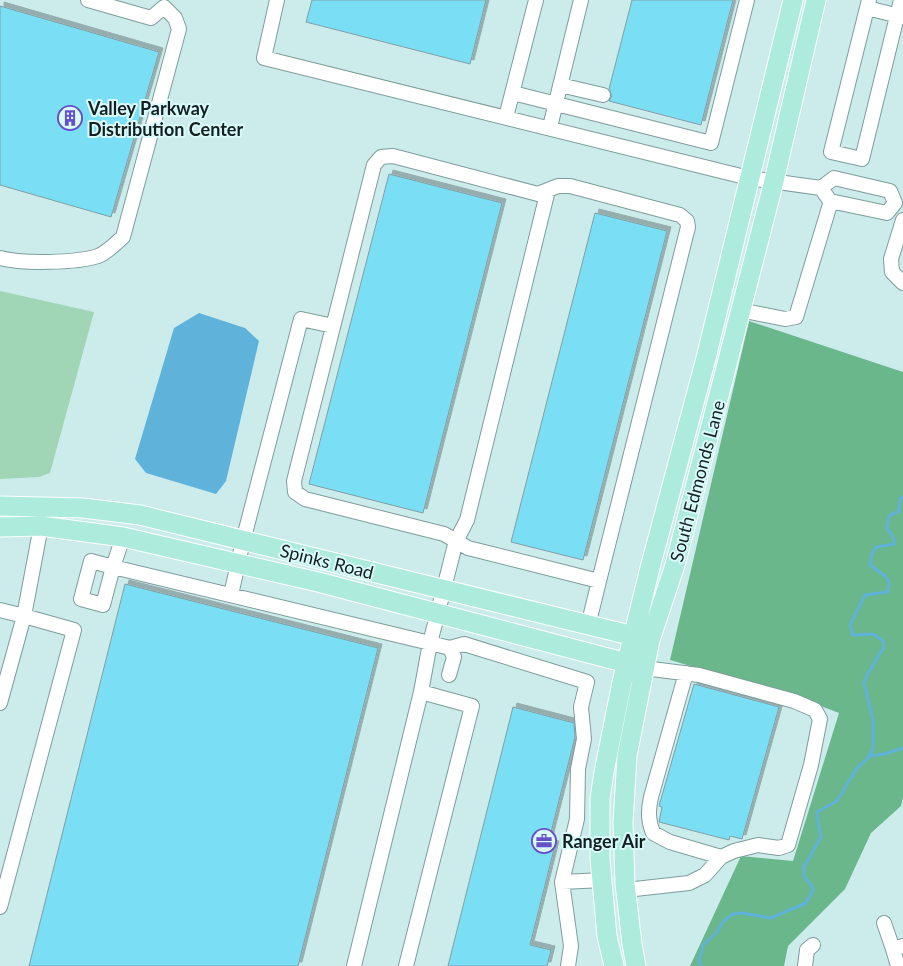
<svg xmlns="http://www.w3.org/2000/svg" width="903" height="966" font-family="Lato,sans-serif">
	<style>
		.green { fill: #a0d5b5 }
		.forest { fill: #6bb78c }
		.water { fill: #5fb2da }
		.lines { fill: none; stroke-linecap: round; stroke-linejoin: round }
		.stream { stroke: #5fb2da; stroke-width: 3 }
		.building { fill: #7adff5; stroke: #819ea5; filter: url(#shadow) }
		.minor-casing { stroke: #7e9d9c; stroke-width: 16 }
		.major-casing { stroke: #fff; stroke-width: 21 }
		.minor { stroke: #fff; stroke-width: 14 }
		.major { stroke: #adebdc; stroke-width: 19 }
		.labels { text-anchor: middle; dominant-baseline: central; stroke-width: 4; stroke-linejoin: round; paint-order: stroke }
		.poi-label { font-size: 18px; font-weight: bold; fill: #142020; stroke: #d9faf9; text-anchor: start }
		.street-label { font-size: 18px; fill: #142020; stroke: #d9faf9 }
	</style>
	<defs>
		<filter id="shadow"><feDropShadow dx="4" dy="-4" stdDeviation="0" flood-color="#0004"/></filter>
	</defs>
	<rect width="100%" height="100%" fill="#ccecec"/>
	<path class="green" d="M 0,291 L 94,312 L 50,473 L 39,477 L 0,479 Z"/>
	<path class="forest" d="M 749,321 L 903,372 L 903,797 L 901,806 L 871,833 L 845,889 L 788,946 L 784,966 L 690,966 L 741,856 L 793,861 L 839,713 L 805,700 L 670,660 Z"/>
	<path class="water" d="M 199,313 L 245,328 L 259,341 L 226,481 L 216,494 L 146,473 L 135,459 L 174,328 Z"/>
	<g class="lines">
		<path class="stream" d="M 869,756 L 885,754 L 902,748
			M 701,966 L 699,961 L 703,945 L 716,933 L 724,921 L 733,914 L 742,913 L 771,918 L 806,903 L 813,890 L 811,884 L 804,877 L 804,867 L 821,837 L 817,816 L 817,812 L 837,801 L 857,768 L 867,759 L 873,749 L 873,720 L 864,683 L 867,675 L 884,647 L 883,641 L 873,634 L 853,635 L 850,625 L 865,595 L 888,592 L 889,582 L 885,576 L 870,565 L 872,554 L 876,547 L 895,544 L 893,537 L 887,528 L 889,516 L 899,511 L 900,499 L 903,497"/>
	</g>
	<path class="building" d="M 312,0 L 486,0 L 470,64 L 306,22 Z
		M 632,0 L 733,0 L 701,125 L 609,101 L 612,96 L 609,89 Z
		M 0,6 L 159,52 L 111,217 L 0,185 Z
		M 389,174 L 502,203 L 423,513 L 309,484 Z
		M 595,213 L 667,231 L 583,560 L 511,542 Z
		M 125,584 L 378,648 L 298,966 L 29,966 Z
		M 694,684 L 779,707 L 742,839 L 730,836 L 729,840 L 659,822 L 662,807 L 659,806 Z
		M 513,707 L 574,723 L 575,737 L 548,844 L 555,845 L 530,945 L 551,950 L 547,966 L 448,966 Z"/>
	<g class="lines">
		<defs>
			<path id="minor" d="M 277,0 L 264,58 L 749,178 L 821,188
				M 869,0 L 831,152 L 862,159 L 901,0
				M 867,8 L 903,17
				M 560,85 L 603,95
				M 513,93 L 711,143 L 747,0
				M 506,117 L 536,0
				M 550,127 L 581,0
				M 834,178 L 890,191 L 895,203 L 887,213 L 830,201 L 821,188 Z
				M 548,190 L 467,520 L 456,541 L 430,643 L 450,648 L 464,644 L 587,682 L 581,707 L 584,739 L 578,769 L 577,819 L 562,882 L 571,946 L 568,966
				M 903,220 L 891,259 L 892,272 L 903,283
				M 0,258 C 21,264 77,263 98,256 C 107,253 116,243 123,237 L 179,29 L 175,18 L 164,7 L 151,18 L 88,0
				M 740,310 L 785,319 L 796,317 L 831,201
				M 123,537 L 113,567 L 103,605 L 81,599 L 91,561 L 113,567 L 430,643 L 421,692 L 472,706 L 406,966
				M 231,595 L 243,541 L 301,319 L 333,326
				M 0,610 L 24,616 L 0,703
				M 588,626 L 599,581 L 688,227 L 687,221 L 680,215 L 570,186 L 558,186 L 538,194 L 393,156 L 381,157 L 374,165 L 294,481 L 295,492 L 305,499 L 444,534 L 468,548 L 599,581
				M 686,673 L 651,797 C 648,811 648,820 653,833 L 670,842 L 721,857
				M 449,675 L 454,657 L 450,648
				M 562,882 L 603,880
				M 626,890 L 689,883 L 705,875 L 721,857 L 734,851 L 758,845 L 779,848 L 788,845 L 811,765 L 820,719 L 815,710 L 794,701 L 699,675 L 644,668
				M 0,907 L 74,630 L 24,616 L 41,526
				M 884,923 L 893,949 L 903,946
				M 893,949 L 898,966
				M 354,966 L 421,692
				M 805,966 L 807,950 L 813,945"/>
			<path id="major" d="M 0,506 L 83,508 L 140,515 L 646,639
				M 0,527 L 41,526 L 123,537 L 318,582 L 638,666
				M 614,966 L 607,936 L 600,859 L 600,799 L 604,772 L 622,682 L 650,568 L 706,358 L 793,0
				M 636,966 L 632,944 L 625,884 L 623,823 L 627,756 L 650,640 L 675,565 L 719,395 L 774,181 L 816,0"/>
		</defs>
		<use href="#minor" class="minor-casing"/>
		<use href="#major" class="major-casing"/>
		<use href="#minor" class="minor"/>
		<use href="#major" class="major"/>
	</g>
	<defs>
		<symbol id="building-ring" viewBox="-11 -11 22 22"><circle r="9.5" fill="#d9faf9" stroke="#664fc8" stroke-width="1.5"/><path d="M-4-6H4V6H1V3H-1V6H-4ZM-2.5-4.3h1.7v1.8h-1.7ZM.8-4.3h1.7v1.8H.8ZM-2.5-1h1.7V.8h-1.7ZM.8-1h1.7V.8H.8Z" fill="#664fc8"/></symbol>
		<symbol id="office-ring" viewBox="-11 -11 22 22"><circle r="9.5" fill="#d9faf9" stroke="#664fc8" stroke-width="1.5"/><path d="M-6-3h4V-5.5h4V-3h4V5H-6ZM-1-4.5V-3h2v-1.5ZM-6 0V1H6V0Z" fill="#664fc8"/></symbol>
	</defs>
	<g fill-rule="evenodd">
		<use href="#building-ring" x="56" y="104" width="28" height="28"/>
		<use href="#office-ring" x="530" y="827" width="28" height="28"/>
	</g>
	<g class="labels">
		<g class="poi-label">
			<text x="88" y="108">Valley Parkway<tspan x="88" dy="21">Distribution Center</tspan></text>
			<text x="562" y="841">Ranger Air</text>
		</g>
		<g class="street-label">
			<text transform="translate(697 481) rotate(-75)">South Edmonds Lane</text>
			<text transform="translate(327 561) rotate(14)">Spinks Road</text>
		</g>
	</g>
</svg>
